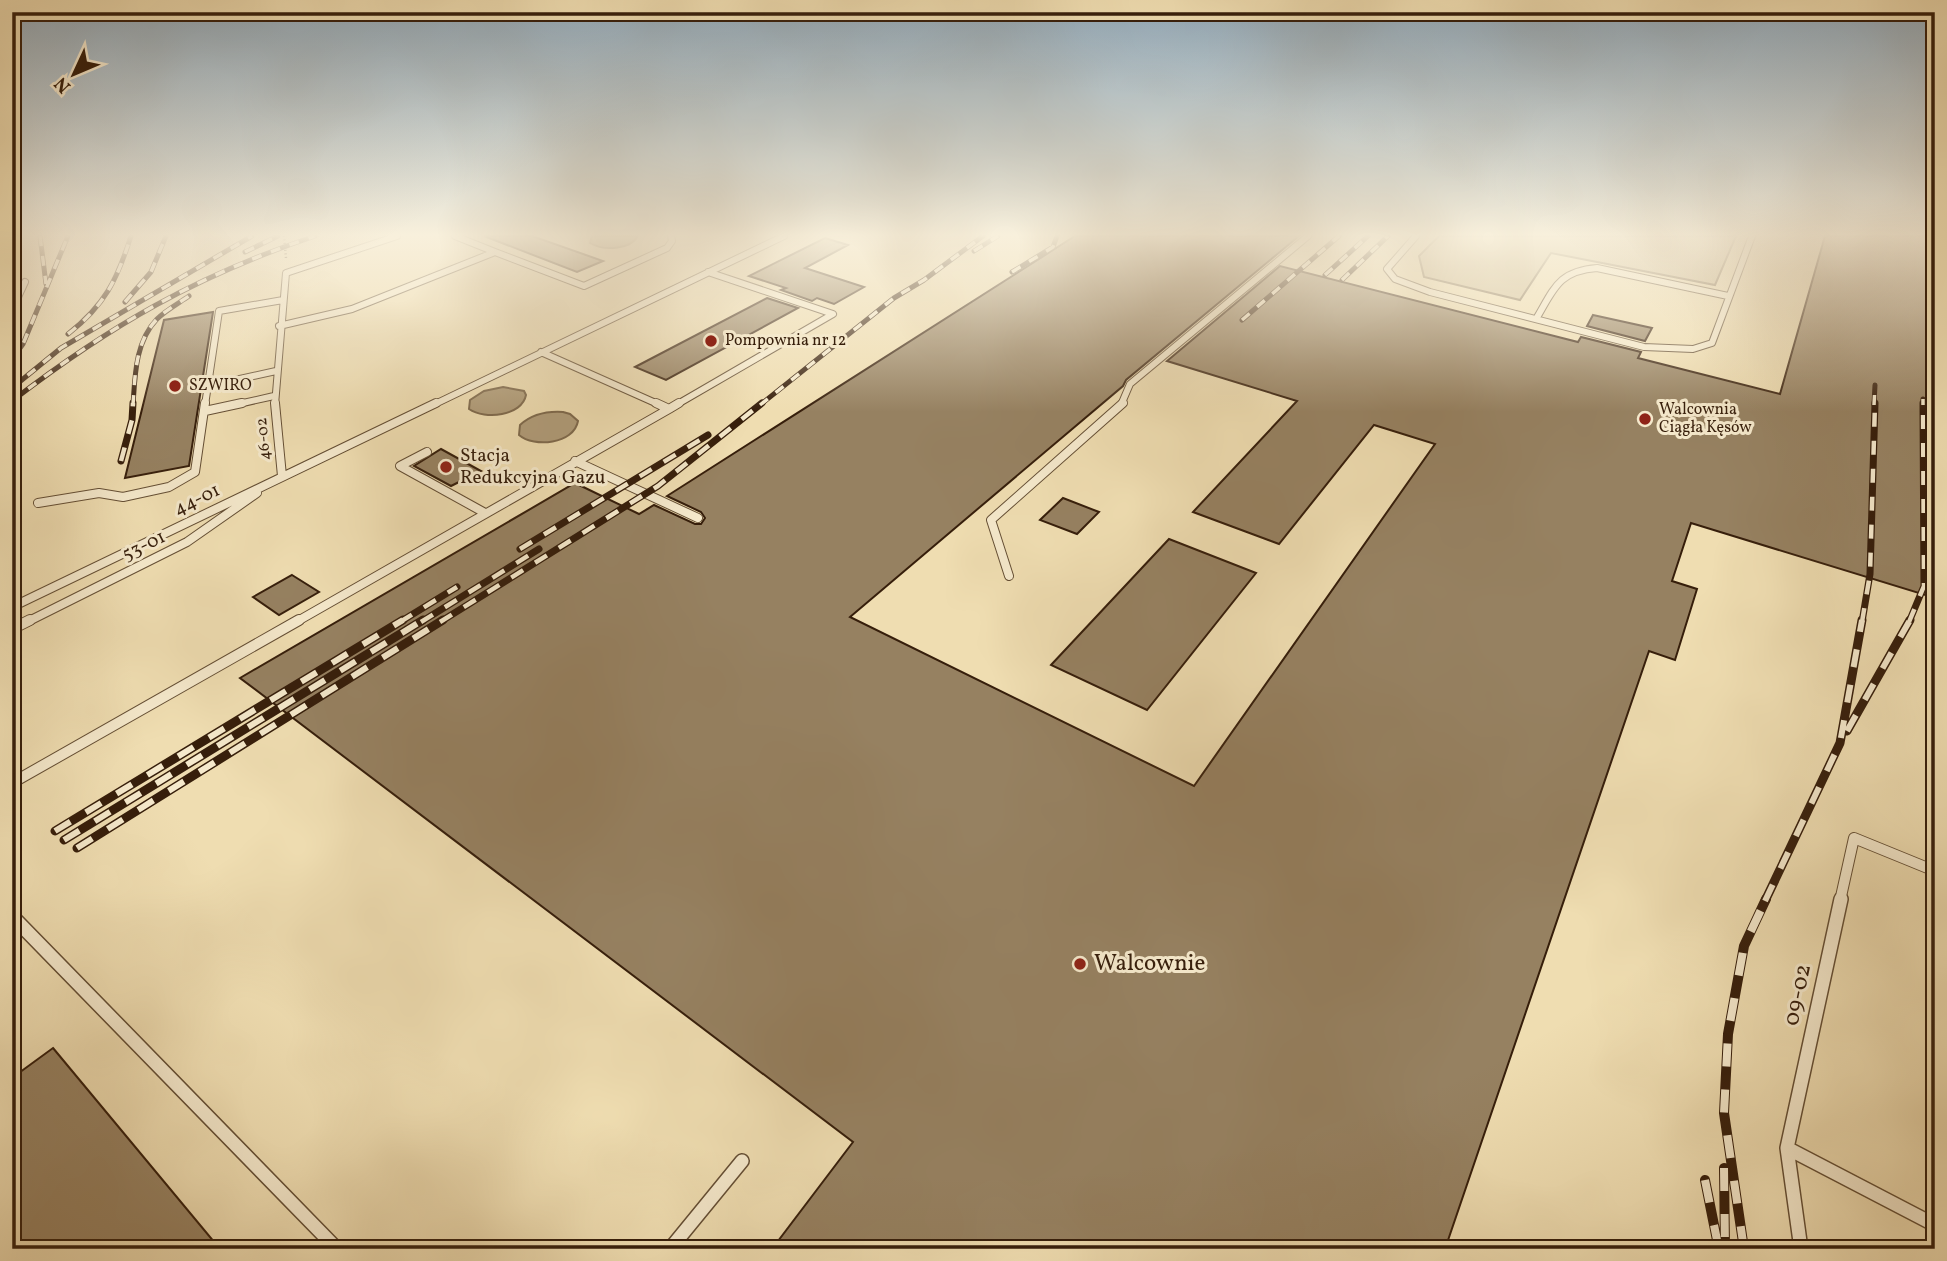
<svg xmlns="http://www.w3.org/2000/svg" width="1947" height="1261" font-family="Vollkorn,serif">
	<style>
		.green { fill: #d0bd95; stroke: #836e50; stroke-width: 2 }
		.water { fill: #b09c79; stroke: #7f6a4d; stroke-width: 2 }
		.building { fill: #968161; stroke: #361e0b; stroke-width: 2 }
		.lines { fill: none; stroke-linecap: round; stroke-linejoin: round }
		.service-far3-casing { stroke: #644e34; stroke-width: 8 }
		.service-far2-casing { stroke: #644e34; stroke-width: 10 }
		.service-far1-casing { stroke: #644e34; stroke-width: 12 }
		.service-casing { stroke: #644e34; stroke-width: 16 }
		.path { stroke: #361e0b; stroke-width: 2.5; stroke-dasharray: 1 2.5; stroke-linecap: butt }
		.service-far3 { stroke: #f5e9cc; stroke-width: 6 }
		.service-far2 { stroke: #f5e9cc; stroke-width: 8 }
		.service-far1 { stroke: #f5e9cc; stroke-width: 10 }
		.service { stroke: #f5e9cc; stroke-width: 13 }
		.rail-far3-casing { stroke: #361e0b; stroke-width: 5 }
		.rail-far2-casing { stroke: #361e0b; stroke-width: 7 }
		.rail-far1-casing { stroke: #361e0b; stroke-width: 9 }
		.rail-casing { stroke: #361e0b; stroke-width: 10 }
		.rail-far3 { stroke: #f5e9cc; stroke-width: 3.5; stroke-dasharray: 10; stroke-linecap: butt }
		.rail-far2 { stroke: #f5e9cc; stroke-width: 4.5; stroke-dasharray: 14; stroke-linecap: butt }
		.rail-far1 { stroke: #f5e9cc; stroke-width: 6; stroke-dasharray: 18; stroke-linecap: butt }
		.rail { stroke: #f5e9cc; stroke-width: 8; stroke-dasharray: 23; stroke-linecap: butt }
		.poi-dot { fill: #8f2418; stroke: #f5e9cc; stroke-width: 2.5 }
		.labels { text-anchor: middle; dominant-baseline: central; stroke-width: 6; stroke-linejoin: round; paint-order: stroke }
		.far-poi-label { font-size: 16px; fill: #361e0b; stroke: #f5e9cc; text-anchor: start }
		.far-street-label { font-size: 16px; fill: #361e0b; stroke: #f5e9cc }
		.poi-label { font-size: 19px; fill: #361e0b; stroke: #f5e9cc; text-anchor: start }
		.street-label { font-size: 19px; fill: #361e0b; stroke: #f5e9cc }
		.near-poi-label { font-size: 23px; fill: #361e0b; stroke: #f5e9cc; text-anchor: start }
		.near-street-label { font-size: 23px; fill: #361e0b; stroke: #f5e9cc }
	</style>
	<rect width="100%" height="100%" fill="#efddb1"/>
	<filter id="stains"><feTurbulence type="fractalNoise" baseFrequency=".00286" numOctaves="4"/><feColorMatrix values="0 0 0 0 .2 0 0 0 0 .09 0 0 0 0 .02 0 0 0 .5 -.17"/></filter>
	<radialGradient id="worn" r=".72"><stop offset=".6" stop-color="#630" stop-opacity="0"/><stop offset="1" stop-color="#630" stop-opacity=".3"/></radialGradient>
	<path class="green" d="M 1439,236 L 1736,236 L 1715,285 L 1551,253 L 1520,300 L 1424,277 L 1419,256 Z"/>
	<path class="water" d="M 592,236 L 638,236 C 630,250 604,251 590,243 Z
		M 503,387 L 524,391 L 526,395 C 522,416 485,420 469,409 L 470,400 L 484,391 Z
		M 563,412 L 570,414 L 578,421 C 574,444 534,448 519,435 L 520,425 C 532,414 547,411 563,412 Z"/>
	<path class="building" d="M 484,236 L 532,236 L 603,261 L 577,272 Z
		M 1075,236 L 1299,236 L 1126,380 L 1123,386 L 850,617 L 1194,786 L 1435,444 L 1374,425 L 1279,544 L 1193,512 L 1297,401 L 1167,361 L 1280,266 L 1578,342 L 1581,337 L 1641,352 L 1638,358 L 1780,394 L 1825,236 L 1935,236 L 1935,598 L 1691,523 L 1672,581 L 1697,589 L 1675,660 L 1649,651 L 1445,1249 L 772,1249 L 853,1142 L 240,678 L 575,483 L 639,514 L 654,505 L 695,524 L 701,524 L 705,518 L 701,512 L 667,496 Z
		M 825,238 L 848,245 L 805,268 L 864,287 L 834,304 L 817,298 L 812,301 L 781,290 L 786,288 L 749,276 Z
		M 767,298 L 798,308 L 666,380 L 635,367 Z
		M 213,312 L 189,466 L 125,478 L 164,320 Z
		M 1593,315 L 1652,328 L 1645,341 L 1587,326 Z
		M 441,449 L 481,471 L 451,486 L 414,466 Z
		M 1063,498 L 1099,512 L 1077,534 L 1040,520 Z
		M 1169,539 L 1256,573 L 1147,710 L 1051,665 Z
		M 292,575 L 319,592 L 279,615 L 253,597 Z
		M 53,1048 L 220,1249 L 12,1249 L 12,1078 Z"/>
	<g class="lines">
		<defs>
			<path id="service-far3" d="M 1416,236 L 1387,269 L 1395,279 L 1430,292 L 1644,347 L 1693,349 L 1712,343 L 1752,236
				M 495,252 L 584,286 L 667,248 L 672,241 L 671,236
				M 12,310 L 25,282
				M 1536,319 C 1554,289 1558,271 1597,268 L 1728,296
				M 279,326 L 352,309 L 495,252 L 455,236
				M 541,352 L 660,405
				M 208,386 L 276,371
				M 205,405 L 219,311 L 283,300
				M 234,405 L 274,396
				M 275,405 L 286,273 L 397,236
				M 433,405 L 784,236
				M 676,405 L 833,314 L 708,272
				M 1121,405 L 1130,384 L 1308,236"/>
			<path id="service-far2" d="M 275,403 L 282,476
				M 669,409 L 679,403
				M 205,411 L 242,403
				M 427,452 L 400,466 L 485,513
				M 575,461 L 698,518
				M 38,503 L 99,493 L 123,497 L 169,487 L 195,472 L 205,403
				M 1009,576 L 991,520 L 1123,403
				M 12,607 L 436,403
				M 27,622 L 187,542 L 257,493
				M 296,622 L 669,409 L 656,403"/>
			<path id="service-far1" d="M 12,629 L 30,620
				M 12,783 L 299,620
				M 1840,901 L 1854,838 L 1935,871"/>
			<path id="service" d="M 12,916 L 337,1249
				M 1787,1148 L 1935,1225
				M 670,1249 L 742,1161
				M 1801,1249 L 1787,1148 L 1841,899"/>
		</defs>
		<use href="#service-far3" class="service-far3-casing"/>
		<use href="#service-far2" class="service-far2-casing"/>
		<use href="#service-far1" class="service-far1-casing"/>
		<use href="#service" class="service-casing"/>
		<path class="path" d="M 284,236 L 286,258"/>
		<use href="#service-far3" class="service-far3"/>
		<use href="#service-far2" class="service-far2"/>
		<use href="#service-far1" class="service-far1"/>
		<use href="#service" class="service"/>
		<defs>
			<path id="rail-far3" d="M 40,236 L 46,284
				M 974,251 L 998,236
				M 245,252 L 278,236
				M 1012,272 L 1053,247 L 1057,236
				M 1325,275 L 1368,236
				M 1342,280 L 1388,236
				M 125,302 L 151,272 L 166,236
				M 1242,320 L 1339,236
				M 68,334 C 105,305 117,280 131,236
				M 12,359 L 23,344 L 68,236
				M 12,388 L 61,348 L 252,236
				M 1923,399 L 1923,405
				M 12,401 C 111,325 196,276 315,236
				M 133,405 C 135,376 135,342 157,319 C 166,310 179,303 189,296
				M 760,405 L 894,298 L 924,280 L 983,236
				M 1874,405 L 1875,385"/>
			<path id="rail-far2" d="M 121,461 L 132,420 L 133,403
				M 520,549 L 708,435
				M 400,622 L 457,587
				M 421,622 L 539,549
				M 440,622 L 658,486 L 762,403
				M 1862,622 L 1870,574 L 1875,403
				M 1909,622 L 1924,586 L 1923,403"/>
			<path id="rail-far1" d="M 1847,731 L 1910,620
				M 55,831 L 403,620
				M 64,840 L 423,620
				M 77,848 L 443,620
				M 1765,901 L 1840,743 L 1862,620"/>
			<path id="rail" d="M 1724,1168 L 1725,1249
				M 1705,1180 L 1718,1245
				M 1744,1249 L 1724,1113 L 1728,1034 L 1744,946 L 1766,899"/>
		</defs>
		<use href="#rail-far3" class="rail-far3-casing"/>
		<use href="#rail-far2" class="rail-far2-casing"/>
		<use href="#rail-far1" class="rail-far1-casing"/>
		<use href="#rail" class="rail-casing"/>
		<use href="#rail-far3" class="rail-far3"/>
		<use href="#rail-far2" class="rail-far2"/>
		<use href="#rail-far1" class="rail-far1"/>
		<use href="#rail" class="rail"/>
	</g>
	<linearGradient id="sky" x2="0" y2="1"><stop stop-color="#91aabc"/><stop offset="0.57" stop-color="#f8f0dc"/><stop offset="1" stop-color="#f8f0dc" stop-opacity="0"/></linearGradient>
	<rect width="1947" height="412" fill="url(#sky)"/>
	<g class="poi-dot">
		<circle cx="711" cy="341" r="7"/>
		<circle cx="175" cy="386" r="7"/>
		<circle cx="1645" cy="419" r="7"/>
		<circle cx="446" cy="467" r="7"/>
		<circle cx="1080" cy="964" r="7"/>
	</g>
	<g class="labels">
		<g class="far-poi-label">
			<text x="725" y="341">Pompownia nr 12</text>
			<text x="189" y="386">SZWIRO</text>
			<text x="1659" y="410">Walcownia<tspan x="1659" dy="18">Ciągła Kęsów</tspan></text>
		</g>
		<g class="far-street-label">
			<text transform="translate(264 439) rotate(-95)">46-02</text>
		</g>
		<g class="poi-label">
			<text x="460" y="456">Stacja<tspan x="460" dy="22">Redukcyjna Gazu</tspan></text>
		</g>
		<g class="street-label">
			<text transform="translate(197 500) rotate(-26)">44-01</text>
			<text transform="translate(144 546) rotate(-26)">53-01</text>
		</g>
		<g class="near-poi-label">
			<text x="1094" y="964">Walcownie</text>
		</g>
		<g class="near-street-label">
			<text transform="translate(1798 995) rotate(-78)">09-02</text>
		</g>
	</g>
	<rect width="1947" height="1261" fill="none" stroke="#efddb1" stroke-width="42"/>
	<rect x="14" y="14" width="1919" height="1233" fill="none" stroke="#361e0b" stroke-width="3.5"/>
	<rect x="21" y="21" width="1905" height="1219" fill="none" stroke="#361e0b" stroke-width="2"/>
	<g transform="translate(74 74) rotate(226)" stroke="#f5e9cc" stroke-width="5" paint-order="stroke">
	<path d="M0-5L12 26L0 18L-12 26Z" fill="#361e0b"/>
	<text y="-10" font-size="19" font-weight="bold" text-anchor="middle" fill="#361e0b">N</text>
	</g>
	<rect width="100%" height="100%" filter="url(#stains)"/>
	<rect width="100%" height="100%" fill="url(#worn)"/>
</svg>
